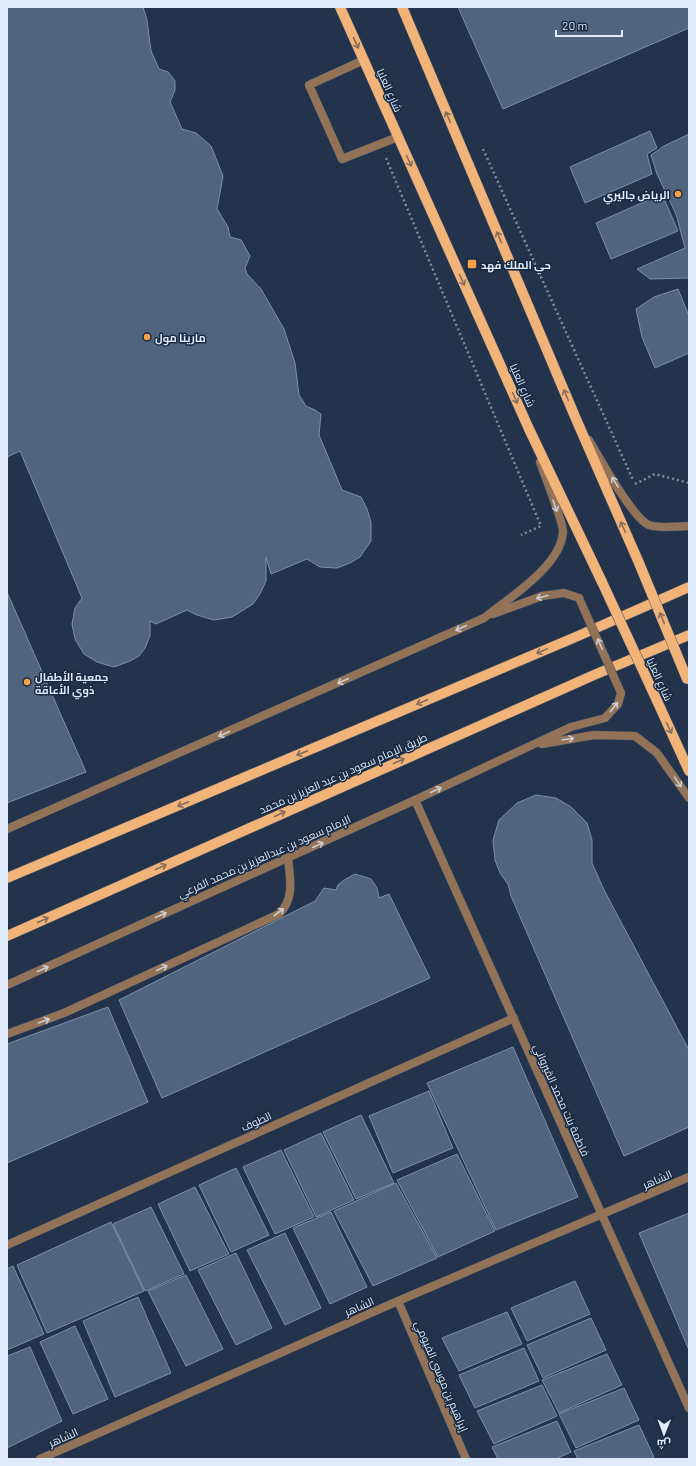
<svg xmlns="http://www.w3.org/2000/svg" width="696" height="1466" font-family="Barlow,Cairo,sans-serif">
	<style>
		.building { fill: #50647e; stroke: #7c90ac }
		.lines { fill: none; stroke-linecap: round; stroke-linejoin: round }
		.service-casing { stroke: #405067; stroke-width: 9 }
		.minor-casing { stroke: #405067; stroke-width: 9 }
		.tertiary-casing { stroke: #405067; stroke-width: 9 }
		.primary-casing { stroke: #405067; stroke-width: 11 }
		.path { stroke: #7f8da1; stroke-width: 2.5; stroke-dasharray: 2 3; stroke-linecap: butt }
		.service { stroke: #927358; stroke-width: 8 }
		.minor { stroke: #927358; stroke-width: 8 }
		.tertiary { stroke: #927358; stroke-width: 8 }
		.primary { stroke: #f2b379; stroke-width: 10 }
		.tertiary-bridge-casing { stroke: #405067; stroke-width: 9; stroke-linecap: butt }
		.primary-bridge-casing { stroke: #405067; stroke-width: 11; stroke-linecap: butt }
		.tertiary-bridge { stroke: #927358; stroke-width: 8 }
		.primary-bridge { stroke: #f2b379; stroke-width: 10 }
		.oneway { stroke: #856e5c }
		.oneway2 { stroke: #ccccd2 }
		.poi-dot { fill: #f8a14a; stroke: #182940; stroke-width: 1.5 }
		.labels { text-anchor: middle; dominant-baseline: central; stroke-width: 3; stroke-linejoin: round; paint-order: stroke }
		.street-label { font-size: 11px; fill: #dfeafa; stroke: #182940 }
		.poi-label { font-size: 11px; font-weight: bold; fill: #dfeafa; stroke: #182940; text-anchor: start }
	</style>
	<rect width="100%" height="100%" fill="#22334b"/>
	<path class="building" d="M 7,7 L 143,7 L 147,20 L 151,51 L 159,69 L 168,72 L 175,81 L 175,90 L 170,102 L 182,129 L 196,133 L 211,146 L 223,176 L 217,209 L 228,227 L 230,237 L 241,240 L 250,256 L 245,268 L 247,274 L 261,289 L 284,329 L 295,363 L 299,395 L 306,406 L 315,410 L 321,414 L 319,435 L 342,490 L 361,497 L 367,509 L 371,522 L 371,541 L 360,557 L 350,563 L 337,568 L 320,567 L 307,559 L 271,574 L 266,557 L 266,581 L 260,594 L 253,604 L 232,617 L 214,620 L 197,615 L 187,610 L 156,624 L 150,621 L 150,636 L 145,648 L 139,656 L 130,661 L 114,667 L 97,662 L 84,654 L 75,639 L 72,624 L 75,608 L 82,598 L 20,451 L 7,457 Z
		M 458,7 L 689,7 L 689,28 L 503,109 Z
		M 650,131 L 657,148 L 647,154 L 652,174 L 585,203 L 570,167 Z
		M 689,134 L 689,278 L 650,279 L 637,269 L 685,248 L 676,214 L 657,174 L 651,155 L 664,146 Z
		M 662,194 L 678,231 L 611,259 L 596,223 Z
		M 678,289 L 689,316 L 689,353 L 655,368 L 642,337 L 636,309 L 654,297 Z
		M 7,592 L 86,772 L 7,803 Z
		M 536,795 L 556,798 L 571,807 L 587,823 L 592,840 L 592,863 L 604,890 L 689,1050 L 689,1127 L 624,1156 L 511,896 L 508,884 L 500,873 L 495,860 L 493,840 L 499,820 L 517,803 Z
		M 355,874 L 371,879 L 377,888 L 379,898 L 389,894 L 430,978 L 162,1098 L 119,1000 L 315,901 L 324,888 L 336,890 L 338,885 L 344,880 Z
		M 108,1007 L 148,1102 L 7,1163 L 7,1044 Z
		M 513,1047 L 578,1197 L 496,1230 L 427,1083 Z
		M 429,1091 L 453,1148 L 393,1173 L 369,1116 Z
		M 361,1115 L 394,1183 L 356,1199 L 323,1132 Z
		M 321,1133 L 354,1200 L 316,1217 L 284,1150 Z
		M 281,1150 L 314,1217 L 275,1234 L 243,1167 Z
		M 457,1154 L 495,1231 L 438,1257 L 397,1180 Z
		M 236,1168 L 269,1235 L 231,1252 L 199,1185 Z
		M 396,1183 L 437,1258 L 373,1286 L 334,1211 Z
		M 195,1187 L 229,1254 L 190,1271 L 158,1204 Z
		M 151,1207 L 184,1274 L 145,1291 L 113,1224 Z
		M 331,1212 L 367,1287 L 330,1304 L 293,1228 Z
		M 689,1213 L 689,1350 L 639,1233 Z
		M 111,1222 L 144,1291 L 47,1333 L 17,1265 Z
		M 285,1233 L 321,1308 L 285,1325 L 247,1250 Z
		M 236,1253 L 272,1328 L 236,1345 L 198,1270 Z
		M 13,1266 L 44,1334 L 7,1350 L 7,1269 Z
		M 186,1275 L 223,1349 L 186,1366 L 148,1291 Z
		M 575,1281 L 590,1314 L 527,1341 L 511,1308 Z
		M 138,1297 L 171,1373 L 115,1397 L 83,1321 Z
		M 507,1312 L 522,1344 L 459,1371 L 442,1338 Z
		M 591,1318 L 606,1350 L 543,1378 L 527,1345 Z
		M 75,1326 L 108,1399 L 73,1414 L 40,1342 Z
		M 30,1347 L 62,1421 L 7,1448 L 7,1356 Z
		M 524,1348 L 539,1381 L 475,1408 L 459,1375 Z
		M 607,1354 L 622,1385 L 559,1413 L 542,1380 Z
		M 542,1385 L 557,1416 L 494,1444 L 477,1411 Z
		M 624,1388 L 639,1420 L 576,1448 L 559,1414 Z
		M 557,1421 L 571,1452 L 556,1459 L 498,1459 L 492,1447 Z
		M 639,1425 L 654,1457 L 649,1459 L 578,1459 L 574,1451 Z"/>
	<g class="lines">
		<defs>
			<path id="service" d="M 364,60 L 309,85 L 342,159 L 398,137
				M 7,1034 L 64,1013 L 279,914 C 295,898 290,879 288,858"/>
			<path id="minor" d="M 415,800 L 689,1408
				M 7,1245 L 514,1018
				M 398,1301 L 466,1459
				M 40,1459 L 398,1301 L 689,1177"/>
			<path id="tertiary" d="M 589,440 C 599,457 633,519 649,525 C 661,529 677,526 689,526
				M 493,614 L 542,596 L 564,593 L 579,598
				M 542,744 L 594,735 L 635,736 L 657,753 L 689,798
				M 7,829 L 484,618 C 509,598 561,566 563,532 C 564,524 544,474 540,462
				M 7,985 L 415,800 L 530,746 L 571,727 L 605,718 L 618,704 L 621,693"/>
			<path id="primary" d="M 340,7 L 529,429 L 602,582
				M 402,7 L 576,419 L 639,563
				M 653,692 L 689,771
				M 7,878 L 578,636 L 689,587
				M 7,936 L 594,675 L 689,635"/>
		</defs>
		<use href="#service" class="service-casing"/>
		<use href="#minor" class="minor-casing"/>
		<use href="#tertiary" class="tertiary-casing"/>
		<use href="#primary" class="primary-casing"/>
		<path class="path" d="M 483,149 L 633,480
			M 386,158 L 541,526 L 521,535
			M 635,484 L 655,474 L 689,483"/>
		<use href="#service" class="service"/>
		<use href="#minor" class="minor"/>
		<use href="#tertiary" class="tertiary"/>
		<use href="#primary" class="primary"/>
		<defs>
			<path id="tertiary-bridge" d="M 579,598 L 621,693"/>
			<path id="primary-bridge" d="M 639,563 L 687,679
				M 602,582 L 653,692"/>
		</defs>
		<use href="#tertiary-bridge" class="tertiary-bridge-casing"/>
		<use href="#primary-bridge" class="primary-bridge-casing"/>
		<use href="#tertiary-bridge" class="tertiary-bridge"/>
		<use href="#primary-bridge" class="primary-bridge"/>
	</g>
	<defs><path id="oneway-shaft" d="M-6 0H5M1.5-3L5.5 0L1.5 3" fill="none" stroke-width="1.6" stroke-linecap="round" stroke-linejoin="round"/></defs>
	<g class="oneway">
		<use href="#oneway-shaft" transform="translate(356 43) rotate(66)"/>
		<use href="#oneway-shaft" transform="translate(448 117) rotate(-113)"/>
		<use href="#oneway-shaft" transform="translate(409 161) rotate(66)"/>
		<use href="#oneway-shaft" transform="translate(499 237) rotate(-113)"/>
		<use href="#oneway-shaft" transform="translate(462 280) rotate(66)"/>
		<use href="#oneway-shaft" transform="translate(566 395) rotate(-113)"/>
		<use href="#oneway-shaft" transform="translate(515 398) rotate(66)"/>
		<use href="#oneway-shaft" transform="translate(623 527) rotate(-114)"/>
		<use href="#oneway-shaft" transform="translate(662 618) rotate(-113)"/>
		<use href="#oneway-shaft" transform="translate(542 651) rotate(157)"/>
		<use href="#oneway-shaft" transform="translate(422 702) rotate(157)"/>
		<use href="#oneway-shaft" transform="translate(669 728) rotate(65)"/>
		<use href="#oneway-shaft" transform="translate(302 753) rotate(157)"/>
		<use href="#oneway-shaft" transform="translate(399 761) rotate(-24)"/>
		<use href="#oneway-shaft" transform="translate(183 804) rotate(157)"/>
		<use href="#oneway-shaft" transform="translate(280 814) rotate(-24)"/>
		<use href="#oneway-shaft" transform="translate(161 867) rotate(-24)"/>
		<use href="#oneway-shaft" transform="translate(43 920) rotate(-24)"/>
	</g>
	<g class="oneway2">
		<use href="#oneway-shaft" transform="translate(615 482) rotate(-122)"/>
		<use href="#oneway-shaft" transform="translate(555 506) rotate(71)"/>
		<use href="#oneway-shaft" transform="translate(542 597) rotate(166)"/>
		<use href="#oneway-shaft" transform="translate(461 628) rotate(156)"/>
		<use href="#oneway-shaft" transform="translate(600 644) rotate(-114)"/>
		<use href="#oneway-shaft" transform="translate(343 681) rotate(156)"/>
		<use href="#oneway-shaft" transform="translate(614 707) rotate(-52)"/>
		<use href="#oneway-shaft" transform="translate(224 734) rotate(156)"/>
		<use href="#oneway-shaft" transform="translate(568 739) rotate(-9)"/>
		<use href="#oneway-shaft" transform="translate(678 782) rotate(55)"/>
		<use href="#oneway-shaft" transform="translate(436 790) rotate(-25)"/>
		<use href="#oneway-shaft" transform="translate(318 845) rotate(-25)"/>
		<use href="#oneway-shaft" transform="translate(279 912) rotate(-37)"/>
		<use href="#oneway-shaft" transform="translate(161 915) rotate(-24)"/>
		<use href="#oneway-shaft" transform="translate(162 968) rotate(-25)"/>
		<use href="#oneway-shaft" transform="translate(43 969) rotate(-24)"/>
		<use href="#oneway-shaft" transform="translate(44 1021) rotate(-20)"/>
	</g>
	<g class="poi-dot">
		<circle cx="678" cy="194" r="4"/>
		<rect x="467" y="259" width="10" height="10" rx="2"/>
		<circle cx="147" cy="337" r="4"/>
		<circle cx="27" cy="682" r="4"/>
	</g>
	<g class="labels">
		<g class="street-label">
			<text transform="translate(390 90) rotate(66)">شارع العليا</text>
			<text transform="translate(523 385) rotate(66)">شارع العليا</text>
			<text transform="translate(660 679) rotate(65)">شارع العليا</text>
			<text transform="translate(343 773) rotate(-24)">طريق الإمام سعود بن عبد العزيز بن محمد</text>
			<text transform="translate(264 856) rotate(-24)">الإمام سعود بن عبدالعزيز بن محمد الفرعي</text>
			<text transform="translate(562 1100) rotate(66)">فاطمة بنت محمد القيرواني</text>
			<text transform="translate(256 1121) rotate(-24)">الطوف</text>
			<text transform="translate(657 1179) rotate(-24)">الشاهر</text>
			<text transform="translate(359 1306) rotate(-24)">الشاهر</text>
			<text transform="translate(442 1376) rotate(67)">إبراهيم بن موسى الفيومي</text>
			<text transform="translate(63 1437) rotate(-24)">الشاهر</text>
		</g>
		<g class="poi-label">
			<text x="670" y="194" text-anchor="end">الرياض جاليري</text>
			<text x="481" y="264">حي الملك فهد</text>
			<text x="155" y="337">مارينا مول</text>
			<text x="35" y="676">جمعية الأطفال<tspan x="35" dy="13">ذوي الأعاقة</tspan></text>
		</g>
	</g>
	<rect width="696" height="1466" fill="none" stroke="#dfeafa" stroke-width="16"/>
	<g transform="translate(664 1434) rotate(181)" stroke="#182940" stroke-width="3" paint-order="stroke">
	<path d="M0-3L7 15L0 10L-7 15Z" fill="#dfeafa"/>
	<text y="-6" font-size="11" font-weight="bold" text-anchor="middle" fill="#dfeafa">ش</text>
	</g>
	<path d="M556 30v6h66v-6" fill="none" stroke="#dfeafa" stroke-width="2"/>
	<text x="562" y="30" font-size="12" fill="#dfeafa" stroke="#182940" stroke-width="3" paint-order="stroke">20 m</text>
</svg>
